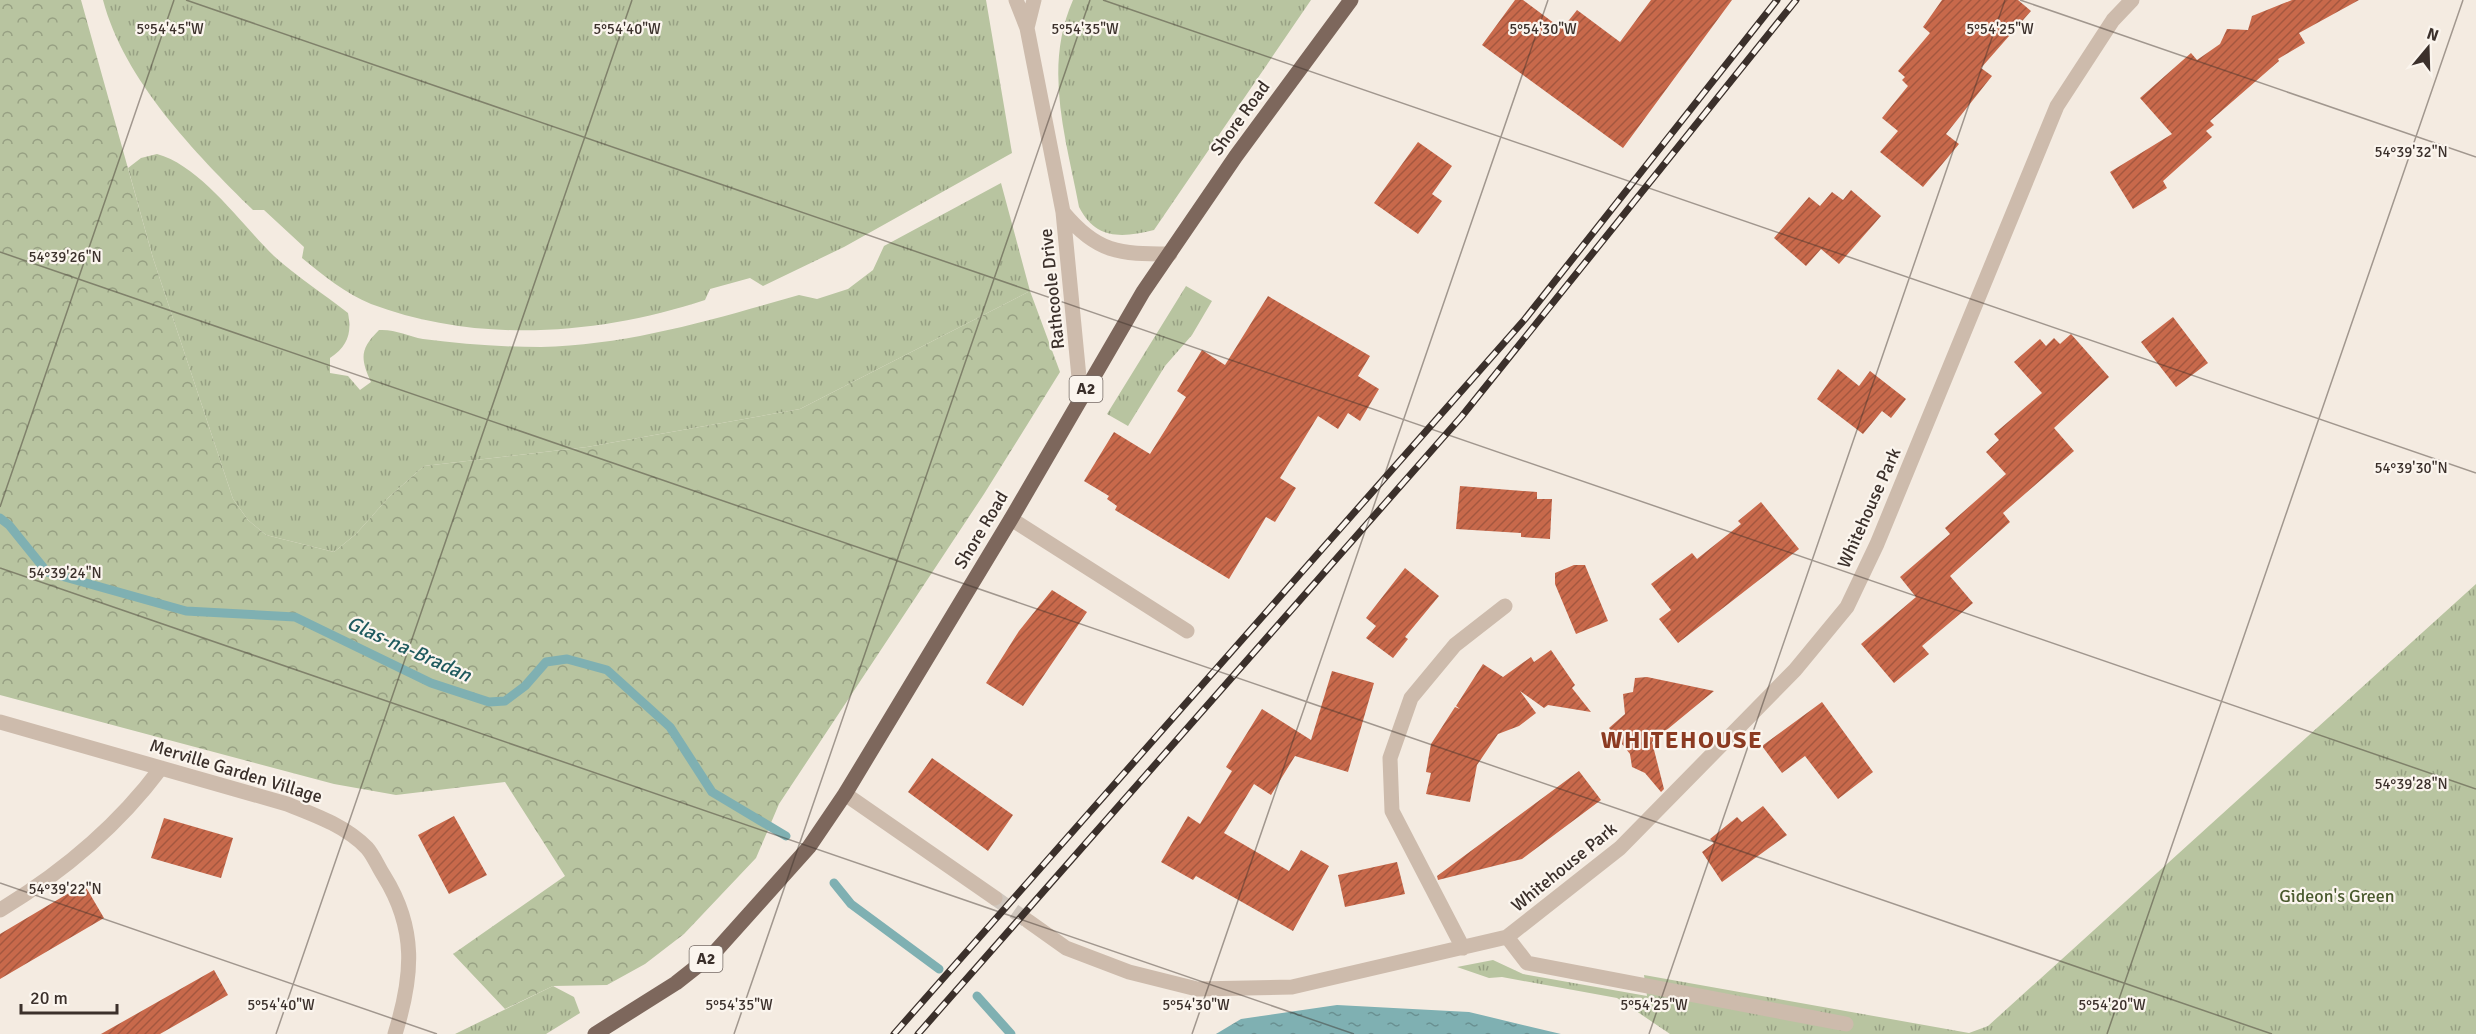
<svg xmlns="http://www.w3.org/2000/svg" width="2476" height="1034" font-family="Signika,sans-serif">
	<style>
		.grass { fill: url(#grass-tufts) }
		.forest { fill: url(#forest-crowns) }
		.water { fill: url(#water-ripples) }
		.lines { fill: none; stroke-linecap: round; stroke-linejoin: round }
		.stream { stroke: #7fb0b2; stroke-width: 9 }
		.building { fill: url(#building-hatch) }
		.minor-tunnel { stroke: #cfc6bd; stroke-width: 15; stroke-dasharray: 15 8; stroke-linecap: butt }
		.minor { stroke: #cdbbac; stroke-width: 15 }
		.tertiary { stroke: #cdbbac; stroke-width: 15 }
		.primary { stroke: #7d675c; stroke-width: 15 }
		.rail-casing { stroke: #3b302b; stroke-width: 7 }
		.rail { stroke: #fbf5ee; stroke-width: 4.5; stroke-dasharray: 14; stroke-linecap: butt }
		.ticks { fill: none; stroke: #3b302b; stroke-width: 1.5; stroke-opacity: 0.45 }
		.labels { text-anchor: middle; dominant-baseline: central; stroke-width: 4.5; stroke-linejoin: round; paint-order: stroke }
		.shield { fill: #fbf5ee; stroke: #756b66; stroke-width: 1.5 }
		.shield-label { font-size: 16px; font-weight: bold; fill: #3b302b }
		.street-label { font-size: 18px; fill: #3b302b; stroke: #fbf5ee }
		.park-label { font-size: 18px; fill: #4a5a2e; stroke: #fbf5ee }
		.water-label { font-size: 20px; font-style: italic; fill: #1f5a5e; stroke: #fbf5ee }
		.district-label { font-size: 24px; font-weight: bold; letter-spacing: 1.5px; fill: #8c3b22; stroke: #fbf5ee }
		.ticks-label { font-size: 15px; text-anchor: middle; fill: #3b302b; stroke: #fbf5ee; stroke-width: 4.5; stroke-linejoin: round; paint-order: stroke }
	</style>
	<defs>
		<pattern id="grass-tufts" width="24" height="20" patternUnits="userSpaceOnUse" patternTransform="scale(1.5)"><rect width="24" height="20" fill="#b8c4a0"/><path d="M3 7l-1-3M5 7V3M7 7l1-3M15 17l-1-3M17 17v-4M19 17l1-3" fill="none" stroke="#97a083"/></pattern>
		<pattern id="forest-crowns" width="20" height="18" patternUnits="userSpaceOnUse" patternTransform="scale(1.5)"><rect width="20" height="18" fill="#b8c4a0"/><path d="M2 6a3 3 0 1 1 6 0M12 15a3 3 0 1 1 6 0" fill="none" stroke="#97a083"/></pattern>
		<pattern id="water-ripples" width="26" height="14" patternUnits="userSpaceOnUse" patternTransform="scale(1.5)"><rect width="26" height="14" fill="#7fb0b2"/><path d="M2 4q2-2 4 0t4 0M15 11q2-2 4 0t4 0" fill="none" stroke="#699091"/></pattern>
		<pattern id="building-hatch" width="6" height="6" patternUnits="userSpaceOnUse" patternTransform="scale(1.5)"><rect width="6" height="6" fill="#c8694b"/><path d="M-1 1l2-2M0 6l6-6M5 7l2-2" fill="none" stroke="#a4573f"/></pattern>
	</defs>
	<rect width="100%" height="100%" fill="#f4ebe1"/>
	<path class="grass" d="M 103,0 L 986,0 L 1012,153 L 844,247 L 763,286 L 750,278 L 710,289 L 705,300 C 599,335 477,344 371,304 C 346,294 323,275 302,258 L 304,247 L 264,210 L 253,210 C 195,153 124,80 103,0 Z
		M 1073,0 L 1311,0 L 1154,230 C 1122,238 1096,240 1079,207 C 1066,138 1043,68 1073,0 Z
		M 157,154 C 201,166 241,224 274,256 C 297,277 324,294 348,313 C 352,333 348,346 330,358 L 330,373 L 348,376 L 360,390 L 371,382 C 360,358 360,349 379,330 C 395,329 408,336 423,339 C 462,344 502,347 541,347 C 630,345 715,319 799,295 L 817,299 L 848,289 L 873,270 L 884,246 L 1001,183 L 1030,291 L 800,409 L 587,447 L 424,466 L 389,497 L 356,534 L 334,552 L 266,535 L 248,520 L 233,499 L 153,258 L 128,168 L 141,158 Z
		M 1186,286 L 1212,301 L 1192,335 L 1165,366 L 1128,426 L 1107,414 Z
		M 2476,584 L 2476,1034 L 1670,1034 L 1617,998 L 1502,977 L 1489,978 L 1457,967 L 1493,960 L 1523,974 L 1647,996 L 1644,975 L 1969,1033 L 1988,1026 Z
		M 553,986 L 574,997 L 580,1013 L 546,1034 L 455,1034 Z"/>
	<path class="forest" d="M 0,0 L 81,0 L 153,258 L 233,499 L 248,520 L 266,535 L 334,552 L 356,534 L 389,497 L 424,466 L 587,447 L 800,409 L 1030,291 L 1060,372 L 984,494 L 779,804 L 756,858 L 684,934 L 645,964 L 607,985 L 553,986 L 505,1009 L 453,954 L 565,876 L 505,782 L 396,795 L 334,784 L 0,695 Z"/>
	<path class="water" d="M 1337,1005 L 1469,1012 L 1561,1034 L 1216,1034 L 1241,1019 Z"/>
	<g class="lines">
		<path class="stream" d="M 0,518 L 9,525 L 47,572 L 186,611 L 295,617 L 431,683 L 489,702 L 505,701 L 525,686 L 546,662 L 567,659 L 607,670 L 670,727 L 712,792 L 786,836
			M 834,883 L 851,904 L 939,969
			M 977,996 L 1011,1034"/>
	</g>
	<path class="building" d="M 1515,0 L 1523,0 L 1562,29 L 1577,10 L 1620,42 L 1651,0 L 1732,0 L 1623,148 L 1482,45 Z
		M 1942,0 L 2018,0 L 2031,11 L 1981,68 L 1992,76 L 1946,134 L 1959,144 L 1923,187 L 1880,152 L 1898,131 L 1882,118 L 1908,86 L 1902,80 L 1905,77 L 1898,71 L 1930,33 L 1923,27 Z
		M 2292,0 L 2359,0 L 2299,33 L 2305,43 L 2278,59 L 2279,61 L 2210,121 L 2214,125 L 2206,131 L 2212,137 L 2163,181 L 2167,188 L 2133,209 L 2110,172 L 2172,134 L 2140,98 L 2191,53 L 2197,60 L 2220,44 L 2227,29 L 2248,30 L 2252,16 Z
		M 1418,142 L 1452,166 L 1432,194 L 1442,201 L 1418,234 L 1374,203 Z
		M 1851,190 L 1881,216 L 1839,264 L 1821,249 L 1806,266 L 1774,238 L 1809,197 L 1820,206 L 1832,192 L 1843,200 Z
		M 1268,296 L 1370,356 L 1358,376 L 1379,389 L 1360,421 L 1348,413 L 1338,429 L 1318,416 L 1280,478 L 1296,488 L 1275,522 L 1266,517 L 1229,579 L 1115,510 L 1117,506 L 1107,499 L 1109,496 L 1084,481 L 1114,432 L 1150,454 L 1186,397 L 1177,391 L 1202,350 L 1225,365 Z
		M 2173,317 L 2208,363 L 2176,387 L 2141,342 Z
		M 2071,334 L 2109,377 L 2054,428 L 2074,451 L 2003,513 L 2010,522 L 1950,576 L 1973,603 L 1922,646 L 1929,654 L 1894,683 L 1861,644 L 1916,597 L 1900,577 L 1950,534 L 1945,528 L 2006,474 L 1986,452 L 1999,440 L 1994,434 L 2042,393 L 2014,362 L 2040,339 L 2046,346 L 2054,338 L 2060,344 Z
		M 1838,369 L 1859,386 L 1870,371 L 1906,399 L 1891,418 L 1882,411 L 1863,434 L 1817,399 Z
		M 1460,486 L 1537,492 L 1537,499 L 1552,499 L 1550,539 L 1521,537 L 1521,533 L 1456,529 Z
		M 1761,502 L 1799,549 L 1678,643 L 1659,619 L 1671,610 L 1651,584 L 1692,553 L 1697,559 L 1741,524 L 1738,521 Z
		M 1574,565 L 1585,565 L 1608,621 L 1576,634 L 1555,584 L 1555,573 Z
		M 1405,568 L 1439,596 L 1405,637 L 1408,639 L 1393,658 L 1366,638 L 1376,626 L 1366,618 Z
		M 1052,590 L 1087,612 L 1023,706 L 986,683 L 1019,631 Z
		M 1551,650 L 1575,685 L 1572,688 L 1591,712 L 1548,705 L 1544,708 L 1520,691 L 1536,713 L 1519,726 L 1498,734 L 1477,765 L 1470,802 L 1426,794 L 1431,773 L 1426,772 L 1431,744 L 1455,707 L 1460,709 L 1456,706 L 1483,664 L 1503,677 L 1531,657 L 1534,662 Z
		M 1332,671 L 1374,683 L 1348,772 L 1295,756 L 1271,795 L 1254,784 L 1224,833 L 1289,871 L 1301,850 L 1329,866 L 1293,931 L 1196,876 L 1193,880 L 1161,862 L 1188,816 L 1200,824 L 1232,771 L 1226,767 L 1262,709 L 1311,740 Z
		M 1647,677 L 1714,691 L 1652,742 L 1664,789 L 1661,792 L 1645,773 L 1632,767 L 1630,754 L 1609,728 L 1625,714 L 1623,694 L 1633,692 L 1635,678 Z
		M 1822,702 L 1873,772 L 1838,799 L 1805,756 L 1782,773 L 1762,746 Z
		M 932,758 L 1013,815 L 988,851 L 908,792 Z
		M 1579,771 L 1601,800 L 1522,859 L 1438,880 L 1437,876 Z
		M 1763,806 L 1787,835 L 1722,882 L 1702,852 L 1714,843 L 1710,839 L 1737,817 L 1742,822 Z
		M 454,816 L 487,875 L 449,894 L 418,835 Z
		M 164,818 L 233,838 L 221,878 L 151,858 Z
		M 1397,862 L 1405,894 L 1345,907 L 1338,875 Z
		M 84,884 L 104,918 L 0,979 L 0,934 Z
		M 214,970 L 228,995 L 160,1034 L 101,1034 Z"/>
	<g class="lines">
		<path class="minor-tunnel" d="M 995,898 L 1028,921"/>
		<path class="minor" d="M 1011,519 L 1187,631
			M 0,722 L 287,804 C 315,815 346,826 367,848 C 374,856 378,867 384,876 C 417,929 413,976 395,1034
			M 845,794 L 995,898
			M 0,910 C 63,872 117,827 161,768
			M 1028,921 L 1066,948 L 1129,972 L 1197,989 L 1292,987 L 1507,937 L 1620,848 L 1795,670 L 1847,607 L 1877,544 L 2057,106 L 2113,20 L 2132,0
			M 1507,937 L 1527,963 L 1846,1024
			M 1463,948 L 1392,811 L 1390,758 L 1411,698 L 1455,645 L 1505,606"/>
		<path class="tertiary" d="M 1016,0 L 1027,28 L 1063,212 L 1081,398
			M 1027,28 L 1034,0
			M 1063,212 C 1097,253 1119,254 1170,254"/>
		<path class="primary" d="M 595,1034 L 676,983 L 714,953 L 809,847 L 845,794 L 1011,519 L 1143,292 L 1236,156 L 1351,0"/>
		<defs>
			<path id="rail" d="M 894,1034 L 1525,319 L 1777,0
				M 918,1034 L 1462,416 L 1796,0"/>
		</defs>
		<use href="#rail" class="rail-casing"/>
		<use href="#rail" class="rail"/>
	</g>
	<path class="ticks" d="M 186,0 L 2476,789M 1103,0 L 2476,473M 2020,0 L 2476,157M 0,252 L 2272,1034M 0,507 L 174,0M 0,568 L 1354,1034M 0,883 L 437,1034M 276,1034 L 632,0M 734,1034 L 1090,0M 1192,1034 L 1548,0M 1649,1034 L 2005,0M 2107,1034 L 2463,0"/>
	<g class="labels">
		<g class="shield">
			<rect x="1069.5" y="376" width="33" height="26" rx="4.5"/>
			<rect x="689.5" y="946" width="33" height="26" rx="4.5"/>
		</g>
		<g class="shield-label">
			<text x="1086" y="389">A2</text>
			<text x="706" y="959">A2</text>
		</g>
		<g class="street-label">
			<text transform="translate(1240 118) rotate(-54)">Shore Road</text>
			<text transform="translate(1052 289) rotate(-96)">Rathcoole Drive</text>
			<text transform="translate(1869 508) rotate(-66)">Whitehouse Park</text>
			<text transform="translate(981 530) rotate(-59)">Shore Road</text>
			<text transform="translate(236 771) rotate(17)">Merville Garden Village</text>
			<text transform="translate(1564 867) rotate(-39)">Whitehouse Park</text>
		</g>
		<g class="park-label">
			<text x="2337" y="896">Gideon's Green</text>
		</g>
		<g class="water-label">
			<text transform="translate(409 649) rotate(24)">Glas-na-Bradan</text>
		</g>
		<g class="district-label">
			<text x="1682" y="740">WHITEHOUSE</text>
		</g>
	</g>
	<g class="ticks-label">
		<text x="170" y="34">5°54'45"W</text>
		<text x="627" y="34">5°54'40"W</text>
		<text x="1085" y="34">5°54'35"W</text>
		<text x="1543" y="34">5°54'30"W</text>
		<text x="2000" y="34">5°54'25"W</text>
		<text x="2411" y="157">54°39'32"N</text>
		<text x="65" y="262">54°39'26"N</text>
		<text x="2411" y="473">54°39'30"N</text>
		<text x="65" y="578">54°39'24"N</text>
		<text x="2411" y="789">54°39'28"N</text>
		<text x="65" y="894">54°39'22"N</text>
		<text x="281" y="1010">5°54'40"W</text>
		<text x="739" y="1010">5°54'35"W</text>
		<text x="1196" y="1010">5°54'30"W</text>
		<text x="1654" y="1010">5°54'25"W</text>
		<text x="2112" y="1010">5°54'20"W</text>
	</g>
	<g transform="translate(2428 48) rotate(19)" stroke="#fbf5ee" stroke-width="4.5" paint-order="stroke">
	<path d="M0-4.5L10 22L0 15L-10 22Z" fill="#3b302b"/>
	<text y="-9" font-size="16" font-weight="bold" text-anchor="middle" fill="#3b302b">N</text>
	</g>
	<path d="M21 1004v9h96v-9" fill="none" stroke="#3b302b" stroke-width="3"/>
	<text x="30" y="1004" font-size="18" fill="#3b302b" stroke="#fbf5ee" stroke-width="4.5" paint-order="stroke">20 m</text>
</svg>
